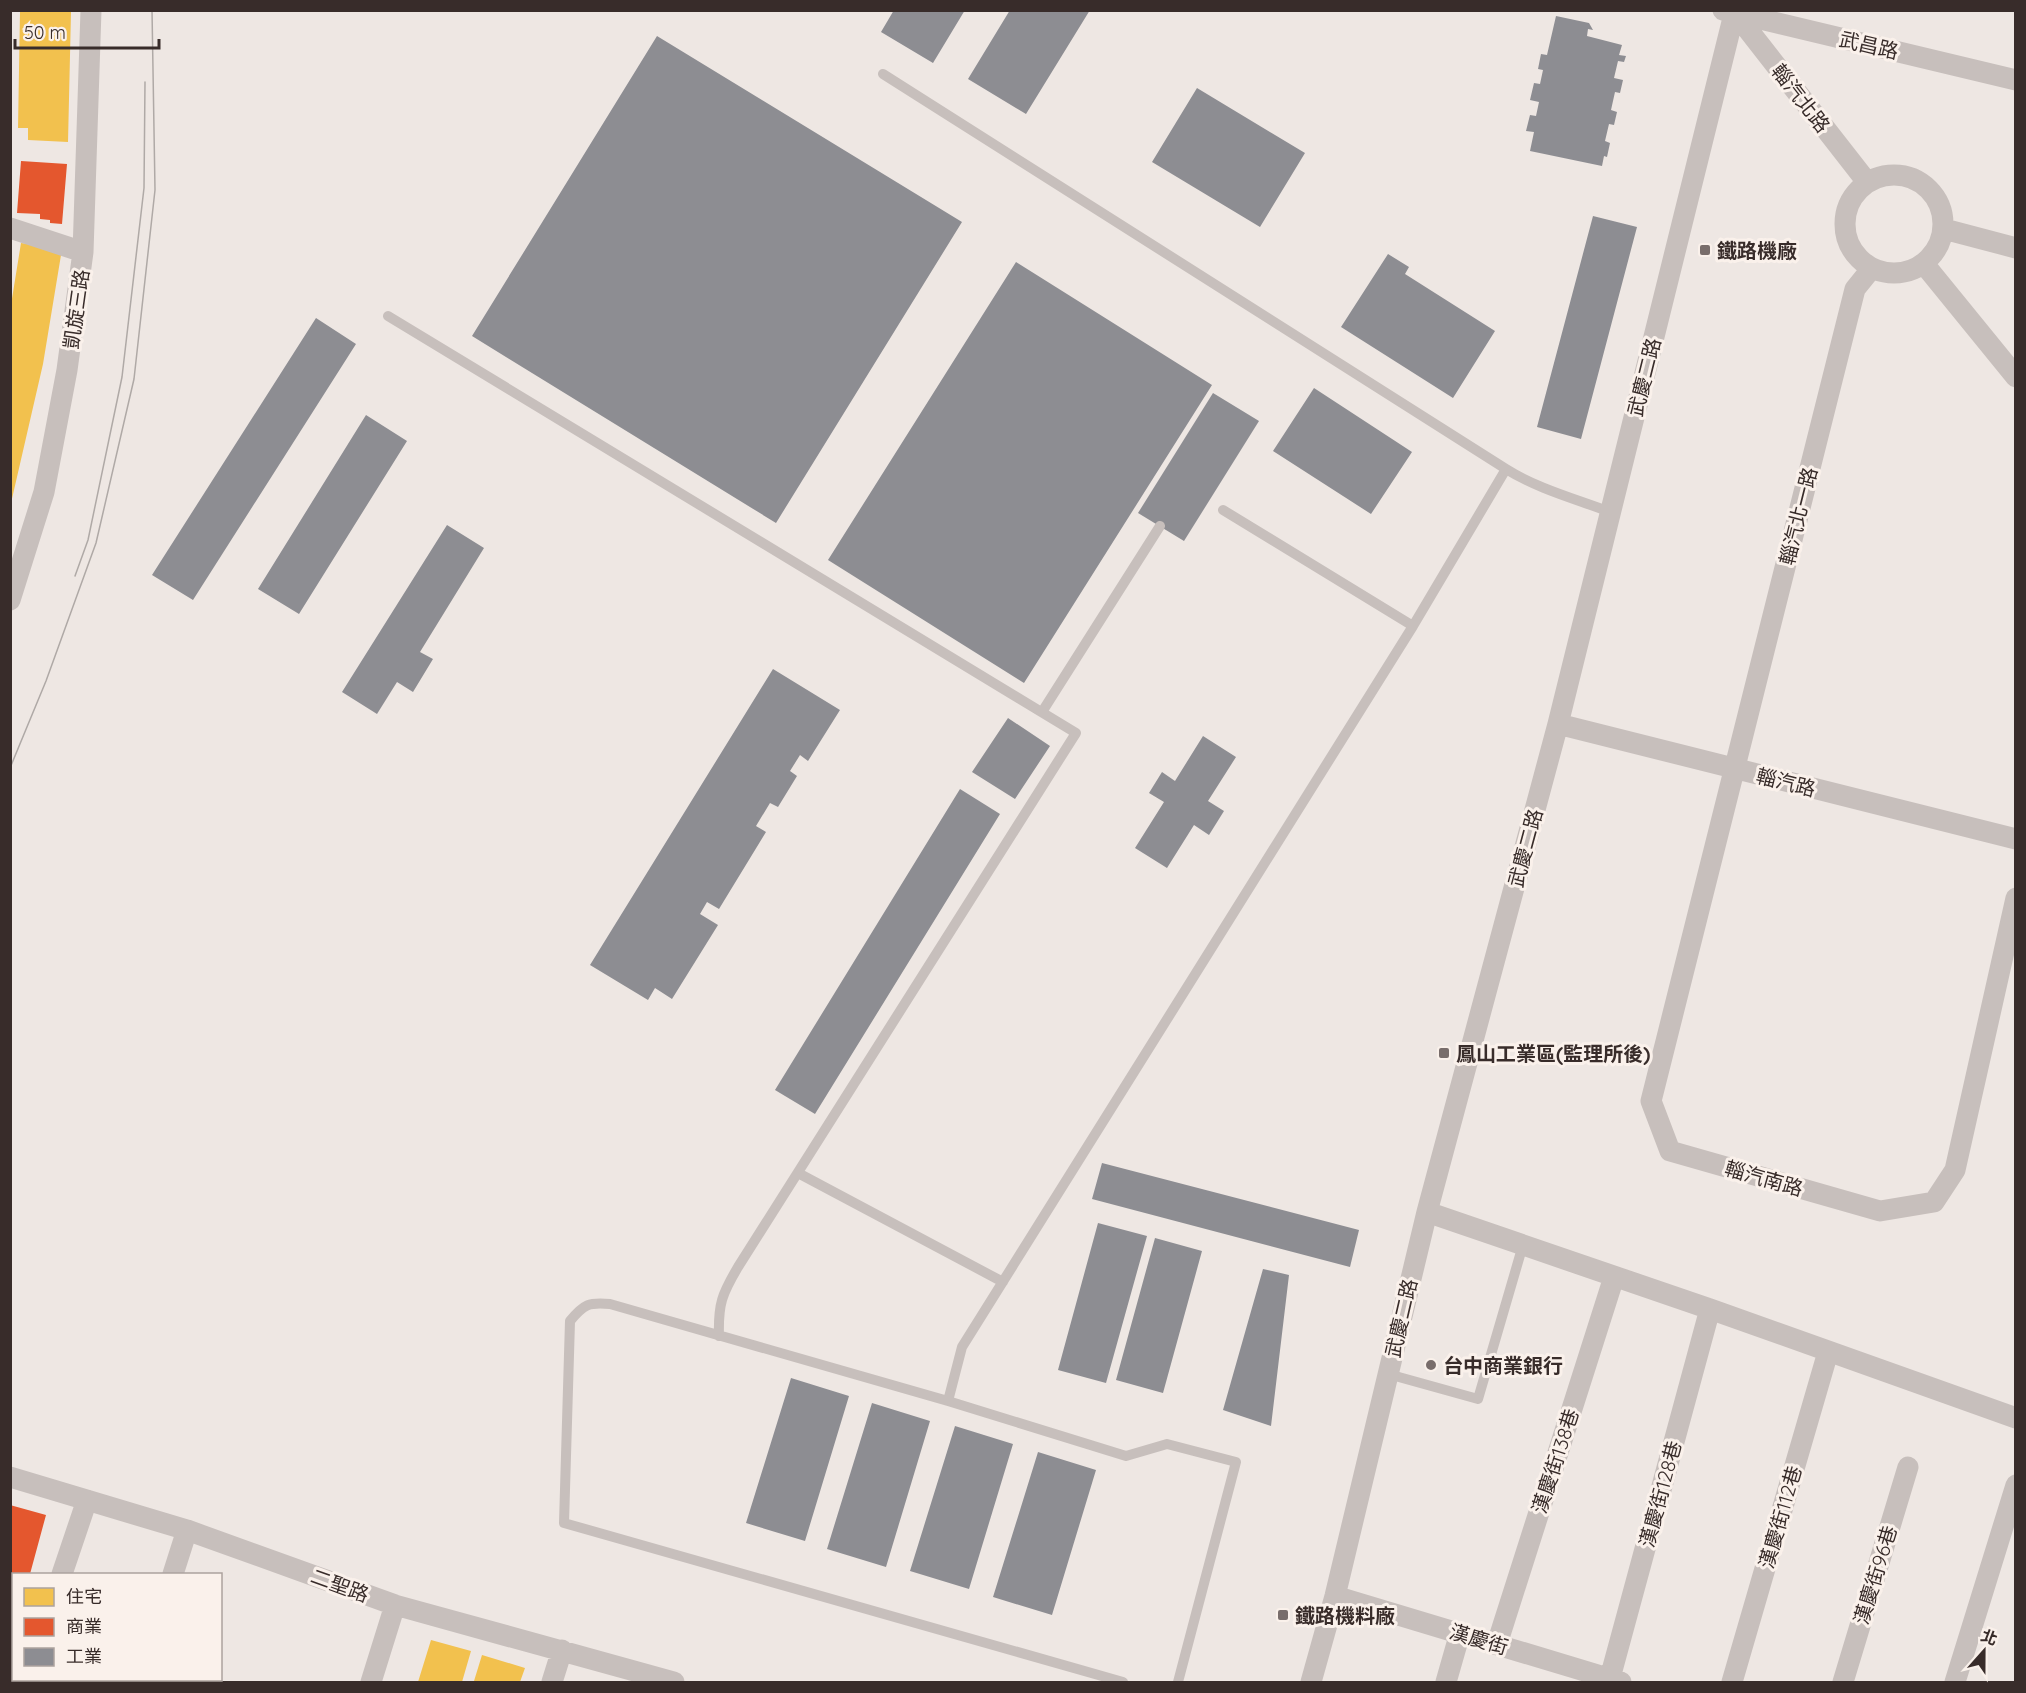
<svg xmlns="http://www.w3.org/2000/svg" width="2026" height="1693" font-family="Quicksand,'Noto Sans TC',sans-serif">
	<style>
		.homes { fill: #f2c14e }
		.shops { fill: #e4572e }
		.industry { fill: #8d8d92 }
		.lines { fill: none; stroke-linecap: round; stroke-linejoin: round }
		.lane { stroke: #c7bfbc; stroke-width: 10 }
		.street { stroke: #c7bfbc; stroke-width: 21 }
		.tram { stroke: #afa9a6; stroke-width: 1.5 }
		.poi-dot { fill: #786d6b; stroke: #faf1eb; stroke-width: 2 }
		.labels { text-anchor: middle; dominant-baseline: central; stroke-width: 6; stroke-linejoin: round; paint-order: stroke }
		.street-label { font-size: 20px; fill: #382c2a; stroke: #faf1eb }
		.poi-label { font-size: 20px; font-weight: bold; fill: #382c2a; stroke: #faf1eb; text-anchor: start }
	</style>
	<rect width="100%" height="100%" fill="#eee7e3"/>
	<path class="homes" d="M 20,12 L 71,12 L 68,142 L 28,140 L 28,128 L 18,128 Z
		M 21,243 L 62,249 L 43,364 L 11,503 L 10,311 Z
		M 431,1640 L 471,1651 L 462,1682 L 418,1682 Z
		M 482,1655 L 525,1668 L 520,1682 L 480,1682 L 474,1681 Z"/>
	<path class="shops" d="M 21,161 L 67,164 L 62,224 L 50,223 L 50,220 L 40,219 L 40,214 L 17,213 Z
		M 10,1505 L 46,1515 L 30,1574 L 14,1574 L 14,1598 L 10,1598 Z"/>
	<path class="industry" d="M 894,10 L 965,10 L 933,63 L 881,32 Z
		M 1010,10 L 1090,10 L 1026,114 L 968,79 Z
		M 1556,16 L 1589,23 L 1593,30 L 1588,29 L 1587,36 L 1622,45 L 1619,55 L 1626,56 L 1624,62 L 1618,61 L 1614,78 L 1623,80 L 1620,93 L 1615,92 L 1611,110 L 1617,112 L 1614,125 L 1609,124 L 1605,141 L 1610,143 L 1607,157 L 1604,156 L 1602,166 L 1530,151 L 1534,132 L 1526,131 L 1530,115 L 1536,116 L 1539,102 L 1530,100 L 1534,83 L 1540,84 L 1543,70 L 1538,69 L 1541,54 L 1547,55 Z
		M 657,36 L 962,222 L 776,523 L 472,336 Z
		M 1197,88 L 1305,153 L 1260,227 L 1152,162 Z
		M 1593,216 L 1637,227 L 1581,439 L 1537,427 Z
		M 1388,254 L 1409,267 L 1405,274 L 1495,331 L 1453,398 L 1341,327 Z
		M 1016,262 L 1212,385 L 1024,683 L 828,560 Z
		M 316,318 L 356,344 L 193,600 L 152,575 Z
		M 1314,388 L 1412,452 L 1371,514 L 1273,451 Z
		M 1213,393 L 1259,421 L 1184,541 L 1138,513 Z
		M 366,415 L 407,441 L 299,614 L 258,589 Z
		M 447,525 L 484,548 L 420,652 L 433,659 L 413,692 L 397,682 L 377,714 L 342,692 Z
		M 773,669 L 840,710 L 808,761 L 800,755 L 790,771 L 797,776 L 778,807 L 770,803 L 756,826 L 766,832 L 719,909 L 707,902 L 700,914 L 718,925 L 672,999 L 655,988 L 648,1000 L 590,965 Z
		M 1008,718 L 1050,746 L 1015,799 L 972,772 Z
		M 1203,736 L 1236,757 L 1208,801 L 1224,811 L 1209,835 L 1194,825 L 1167,868 L 1135,848 L 1164,802 L 1149,793 L 1162,772 L 1175,781 Z
		M 960,789 L 1000,814 L 815,1114 L 775,1090 Z
		M 1102,1163 L 1359,1230 L 1350,1267 L 1092,1199 Z
		M 1098,1223 L 1147,1236 L 1106,1383 L 1058,1370 Z
		M 1155,1238 L 1202,1251 L 1163,1393 L 1116,1380 Z
		M 1263,1269 L 1289,1275 L 1271,1426 L 1223,1410 Z
		M 791,1378 L 849,1396 L 805,1541 L 746,1523 Z
		M 872,1403 L 930,1421 L 886,1567 L 827,1549 Z
		M 955,1426 L 1013,1444 L 969,1589 L 910,1571 Z
		M 1038,1452 L 1096,1470 L 1052,1615 L 993,1597 Z"/>
	<g class="lines">
		<path class="lane" d="M 883,74 L 1506,469 L 1413,626 L 962,1347 L 948,1401
			M 388,316 L 1076,733 L 738,1267 C 722,1294 718,1304 719,1336
			M 1506,469 C 1538,489 1576,499 1610,512
			M 1223,510 L 1413,626
			M 1042,712 L 1160,526
			M 798,1173 L 1003,1282
			M 1388,1374 L 1478,1399 L 1523,1245
			M 1123,1682 L 564,1523 L 570,1321 C 584,1304 589,1302 610,1304 L 948,1401 L 1126,1456 L 1167,1444 L 1236,1462 L 1178,1682"/>
		<path class="street" d="M 1723,10 L 2016,80
			M 1735,13 L 1867,182
			M1845 224a49 49 0 1 1 98 0a49 49 0 1 1-98 0Z
			M 10,228 L 83,252
			M 1944,229 L 2016,248
			M 1924,264 L 2016,377
			M 1872,268 L 1855,289 L 1651,1101 L 1670,1151 L 1880,1211 L 1934,1202 L 1955,1170 L 2016,898
			M 10,600 L 44,492 L 67,370 L 83,252 L 91,10
			M 1558,724 L 2016,839
			M 1427,1212 L 1710,1309 L 2016,1418
			M 10,1477 L 187,1530 L 395,1605 L 674,1682
			M 62,1574 L 87,1500
			M 173,1574 L 187,1530
			M 1335,1596 L 1621,1682
			M 1497,1644 L 1614,1277
			M 1610,1678 L 1710,1309
			M 26,1682 L 27,1680
			M 141,1682 L 142,1680
			M 371,1682 L 395,1605
			M 552,1682 L 562,1650
			M 1311,1682 L 1335,1596 L 1427,1212 L 1558,724 L 1735,10
			M 1446,1682 L 1460,1633
			M 1732,1682 L 1828,1352
			M 1843,1682 L 1908,1467
			M 1955,1682 L 2016,1485"/>
		<path class="tram" d="M 75,576 L 88,540 L 122,377 L 144,188 L 145,82
			M 10,768 L 46,681 L 96,543 L 134,379 L 155,190 L 152,10"/>
	</g>
	<g class="poi-dot">
		<rect x="1699" y="244" width="12" height="12" rx="3"/>
		<rect x="1438" y="1047" width="12" height="12" rx="3"/>
		<circle cx="1431" cy="1365" r="6"/>
		<rect x="1277" y="1609" width="12" height="12" rx="3"/>
	</g>
	<g class="labels">
		<g class="street-label">
			<text transform="translate(1869 45) rotate(13)">武昌路</text>
			<text transform="translate(1801 98) rotate(52)">輜汽北路</text>
			<text transform="translate(76 309) rotate(-82)">凱旋三路</text>
			<text transform="translate(1644 377) rotate(-76)">武慶二路</text>
			<text transform="translate(1798 516) rotate(-76)">輜汽北一路</text>
			<text transform="translate(1786 782) rotate(14)">輜汽路</text>
			<text transform="translate(1525 848) rotate(-75)">武慶二路</text>
			<text transform="translate(1764 1178) rotate(16)">輜汽南路</text>
			<text transform="translate(1401 1318) rotate(-77)">武慶二路</text>
			<text transform="translate(1555 1461) rotate(-72)">漢慶街138巷</text>
			<text transform="translate(1660 1494) rotate(-75)">漢慶街128巷</text>
			<text transform="translate(1780 1517) rotate(-74)">漢慶街112巷</text>
			<text transform="translate(1875 1575) rotate(-73)">漢慶街96巷</text>
			<text transform="translate(340 1585) rotate(20)">二聖路</text>
			<text transform="translate(1479 1639) rotate(17)">漢慶街</text>
		</g>
		<g class="poi-label">
			<text x="1717" y="250">鐵路機廠</text>
			<text x="1456" y="1053">鳳山工業區(監理所後)</text>
			<text x="1443" y="1365">台中商業銀行</text>
			<text x="1295" y="1615">鐵路機料廠</text>
		</g>
	</g>
	<rect width="2026" height="1693" fill="none" stroke="#382c2a" stroke-width="24"/>
	<rect x="12" y="1573" width="210" height="108" fill="#faf1eb" stroke="#aca29e" stroke-width="1.5"/>
	<rect x="24" y="1588" width="30" height="18" fill="#f2c14e" stroke="#aca29e" stroke-width="1.5"/>
	<text x="66" y="1603" font-size="18" fill="#382c2a">住宅</text>
	<rect x="24" y="1618" width="30" height="18" fill="#e4572e" stroke="#aca29e" stroke-width="1.5"/>
	<text x="66" y="1633" font-size="18" fill="#382c2a">商業</text>
	<rect x="24" y="1648" width="30" height="18" fill="#8d8d92" stroke="#aca29e" stroke-width="1.5"/>
	<text x="66" y="1663" font-size="18" fill="#382c2a">工業</text>
	<g transform="translate(1984 1651) rotate(21)" stroke="#faf1eb" stroke-width="4.5" paint-order="stroke">
	<path d="M0-4.5L10 22L0 15L-10 22Z" fill="#382c2a"/>
	<text y="-9" font-size="16" font-weight="bold" text-anchor="middle" fill="#382c2a">北</text>
	</g>
	<path d="M15 39v9h144v-9" fill="none" stroke="#382c2a" stroke-width="3"/>
	<text x="24" y="39" font-size="18" fill="#382c2a" stroke="#faf1eb" stroke-width="4.5" paint-order="stroke">50 m</text>
</svg>
